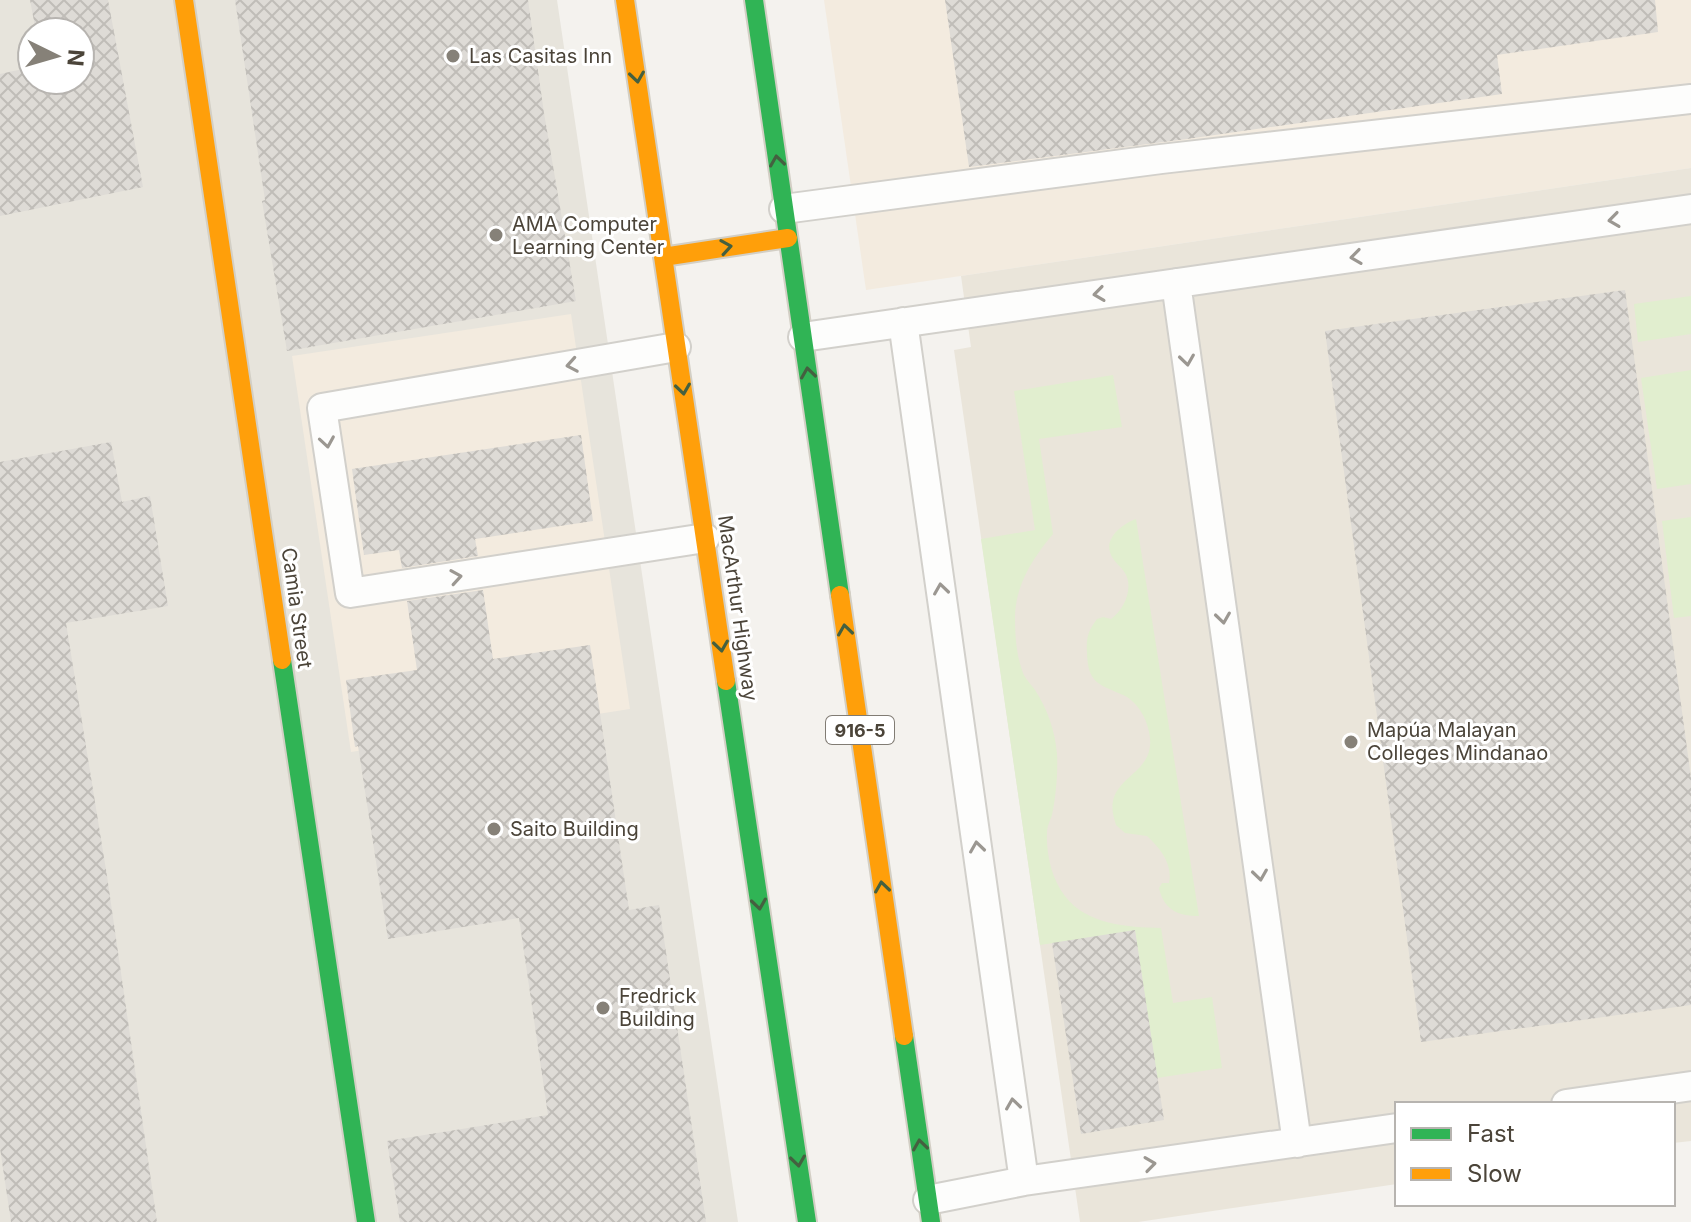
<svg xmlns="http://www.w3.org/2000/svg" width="1691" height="1222" font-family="Inter,sans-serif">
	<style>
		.residential { fill: #e7e4dc; fill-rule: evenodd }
		.commercial { fill: #f3ebdf }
		.education { fill: #eae5da }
		.grass { fill: #e1eecf }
		.building { fill: url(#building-cross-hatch) }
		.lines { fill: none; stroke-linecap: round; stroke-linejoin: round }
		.lane-casing { stroke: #d2d0cb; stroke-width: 32 }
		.fast-casing { stroke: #d3cfc5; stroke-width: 22 }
		.slow-casing { stroke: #d3cfc5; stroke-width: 22 }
		.lane { stroke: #fdfdfc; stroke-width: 28 }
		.fast { stroke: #30b455; stroke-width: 18 }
		.slow { stroke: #ff9f0a; stroke-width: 18 }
		.oneway { stroke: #446040 }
		.oneway2 { stroke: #9b9791 }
		.poi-dot { fill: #868178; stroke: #fff; stroke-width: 3 }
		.labels { text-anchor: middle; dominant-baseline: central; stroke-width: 6; stroke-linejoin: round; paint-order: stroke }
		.shield { fill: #fff; stroke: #817c74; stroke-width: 2 }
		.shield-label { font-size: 18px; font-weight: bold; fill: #4b4439 }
		.poi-label { font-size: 20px; fill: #4b4439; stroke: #fff; text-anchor: start }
		.street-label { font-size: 20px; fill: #4b4439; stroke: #fff }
	</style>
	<defs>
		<pattern id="building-cross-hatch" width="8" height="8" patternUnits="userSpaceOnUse" patternTransform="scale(2)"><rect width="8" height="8" fill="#dedbd6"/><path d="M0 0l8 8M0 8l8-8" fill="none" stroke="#c0bdb8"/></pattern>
	</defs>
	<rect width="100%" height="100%" fill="#f4f2ee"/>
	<path class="residential" d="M 0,0 L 557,0 L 738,1222 L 0,1222 ZM 32,32 L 80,32 L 80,80 L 32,80 Z"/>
	<path class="commercial" d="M 824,0 L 1691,0 L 1691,168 L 866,290 Z
		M 571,314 L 630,709 L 351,752 L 292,356 Z"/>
	<path class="education" d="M 1691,168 L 1691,1141 L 1673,1143 L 1673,1104 L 1397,1104 L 1397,1184 L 1138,1222 L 1080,1222 L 954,350 L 971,347 L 961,276 Z"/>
	<path class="grass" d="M 1691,296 L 1691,334 L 1638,342 L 1634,304 Z
		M 1691,370 L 1691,484 L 1657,489 L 1641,378 Z
		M 1113,375 L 1122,427 L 1039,439 L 1053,534 C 1033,558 1016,584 1015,616 C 1015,633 1016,654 1022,670 C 1024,678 1031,684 1035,690 C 1048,710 1055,731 1057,754 C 1058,773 1056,796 1052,815 C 1050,821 1047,826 1047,833 C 1046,854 1052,880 1065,896 C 1087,925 1127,927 1161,928 L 1173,1003 L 1212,997 L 1222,1068 L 1157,1078 L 1135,931 L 1040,945 L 981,539 L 1035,530 L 1014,391 Z
		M 1691,517 L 1691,616 L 1674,618 L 1662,521 Z
		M 1136,519 L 1199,916 C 1178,916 1164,910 1159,888 L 1162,883 L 1169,883 C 1173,864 1160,848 1147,836 L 1125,833 L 1116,825 C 1114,818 1111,809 1113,801 C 1119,773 1160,770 1148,728 C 1145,715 1135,700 1123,695 C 1098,684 1088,683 1087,653 C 1086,638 1088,631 1097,619 L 1103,617 L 1111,619 C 1124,610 1134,588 1125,573 C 1121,566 1112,561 1110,552 C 1105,537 1124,523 1136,519 Z"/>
	<path class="building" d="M 30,0 L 108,0 L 143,187 L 0,216 L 0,74 L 32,67 L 32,80 L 80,80 L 80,32 L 36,32 Z
		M 235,0 L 528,0 L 544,113 L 576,301 L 287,351 L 262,201 L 265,200 Z
		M 945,0 L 1655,0 L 1658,32 L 1497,55 L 1502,94 L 1187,139 L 969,167 Z
		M 1625,290 L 1691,778 L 1691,1005 L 1421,1042 L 1325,331 Z
		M 581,435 L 593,521 L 475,539 L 478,556 L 402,568 L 399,550 L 364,555 L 352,469 Z
		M 111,442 L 122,502 L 150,496 L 168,606 L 66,623 L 107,876 L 157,1222 L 11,1222 L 0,1148 L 0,462 Z
		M 483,590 L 493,659 L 590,645 L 629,910 L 659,905 L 706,1222 L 400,1222 L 387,1141 L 548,1115 L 519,918 L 388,939 L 358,746 L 355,747 L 346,680 L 417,670 L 407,601 Z
		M 1135,930 L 1164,1120 L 1081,1134 L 1052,943 Z"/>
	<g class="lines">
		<defs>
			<path id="lane" d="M 784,209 L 1161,159 L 1691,99
				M 1176,283 L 1297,1143
				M 903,322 L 1024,1181
				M 803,337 L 1691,209
				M 676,347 L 322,408 L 350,593 L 705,538
				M 1566,1104 L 1691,1086
				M 928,1200 L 1024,1181 L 1397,1128"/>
			<path id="fast" d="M 754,0 L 840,595
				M 282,660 L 366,1222
				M 726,681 L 807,1222
				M 904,1036 L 931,1222"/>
			<path id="slow" d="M 184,0 L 282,660
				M 625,0 L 726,681
				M 663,257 L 788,238
				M 840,595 L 904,1036"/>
		</defs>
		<use href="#lane" class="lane-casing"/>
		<use href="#fast" class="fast-casing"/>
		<use href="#slow" class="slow-casing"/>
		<use href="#lane" class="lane"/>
		<use href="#fast" class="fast"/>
		<use href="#slow" class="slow"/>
	</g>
	<defs><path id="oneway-chevron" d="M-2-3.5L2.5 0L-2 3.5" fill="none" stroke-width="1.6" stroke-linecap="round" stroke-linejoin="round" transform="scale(2)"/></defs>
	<g class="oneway">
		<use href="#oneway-chevron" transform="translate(637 77) rotate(82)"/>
		<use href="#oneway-chevron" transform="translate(777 161) rotate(-98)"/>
		<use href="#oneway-chevron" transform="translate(726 247) rotate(-9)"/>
		<use href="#oneway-chevron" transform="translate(808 373) rotate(-98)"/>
		<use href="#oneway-chevron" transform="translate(683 389) rotate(82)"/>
		<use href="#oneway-chevron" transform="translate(845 630) rotate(-98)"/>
		<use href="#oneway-chevron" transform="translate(721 646) rotate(82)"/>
		<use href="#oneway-chevron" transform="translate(882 887) rotate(-98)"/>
		<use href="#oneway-chevron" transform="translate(759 904) rotate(82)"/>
		<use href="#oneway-chevron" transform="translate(920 1145) rotate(-98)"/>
		<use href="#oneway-chevron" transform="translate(798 1161) rotate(82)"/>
	</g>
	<g class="oneway2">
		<use href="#oneway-chevron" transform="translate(1614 220) rotate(172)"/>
		<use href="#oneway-chevron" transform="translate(1356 257) rotate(172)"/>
		<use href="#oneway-chevron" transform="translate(1099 294) rotate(172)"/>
		<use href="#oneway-chevron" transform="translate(1187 360) rotate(82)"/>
		<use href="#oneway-chevron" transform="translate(572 365) rotate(170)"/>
		<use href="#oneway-chevron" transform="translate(327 442) rotate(81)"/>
		<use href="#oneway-chevron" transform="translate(456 577) rotate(-9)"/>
		<use href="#oneway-chevron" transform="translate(941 589) rotate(-98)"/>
		<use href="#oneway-chevron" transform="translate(1223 618) rotate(82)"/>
		<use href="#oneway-chevron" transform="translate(977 847) rotate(-98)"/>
		<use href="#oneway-chevron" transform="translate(1260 875) rotate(82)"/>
		<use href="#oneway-chevron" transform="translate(1013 1104) rotate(-98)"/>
		<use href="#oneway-chevron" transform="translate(1150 1164) rotate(-8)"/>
	</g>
	<g class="poi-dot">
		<circle cx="453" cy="56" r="8"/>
		<circle cx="496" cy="235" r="8"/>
		<circle cx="1351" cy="742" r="8"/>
		<circle cx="494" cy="829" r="8"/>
		<circle cx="603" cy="1008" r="8"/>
	</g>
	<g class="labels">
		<rect class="shield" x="826" y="716" width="68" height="28" rx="6"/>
		<g class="shield-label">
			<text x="860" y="730">916-5</text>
		</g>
		<g class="poi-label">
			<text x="469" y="56">Las Casitas Inn</text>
			<text x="512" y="224">AMA Computer<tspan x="512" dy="23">Learning Center</tspan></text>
			<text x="1367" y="730">Mapúa Malayan<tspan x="1367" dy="23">Colleges Mindanao</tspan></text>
			<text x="510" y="829">Saito Building</text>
			<text x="619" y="996">Fredrick<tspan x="619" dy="23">Building</tspan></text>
		</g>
		<g class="street-label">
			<text transform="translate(297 608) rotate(82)">Camia Street</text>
			<text transform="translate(738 608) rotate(82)">MacArthur Highway</text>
		</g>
	</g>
	<rect x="1395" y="1102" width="280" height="104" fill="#ffffff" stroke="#b7b4b0" stroke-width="2"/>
	<rect x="1411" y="1128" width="40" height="12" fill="#30b455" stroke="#b7b4b0" stroke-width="2"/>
	<text x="1467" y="1142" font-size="24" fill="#4b4439">Fast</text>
	<rect x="1411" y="1168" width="40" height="12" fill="#ff9f0a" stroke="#b7b4b0" stroke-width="2"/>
	<text x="1467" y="1182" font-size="24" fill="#4b4439">Slow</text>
	<g transform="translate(56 56) rotate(95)"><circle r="38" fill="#ffffff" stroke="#b7b4b0" stroke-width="2"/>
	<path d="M0-6L14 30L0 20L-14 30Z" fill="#868178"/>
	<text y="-12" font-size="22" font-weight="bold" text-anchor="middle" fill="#4b4439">N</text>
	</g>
</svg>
